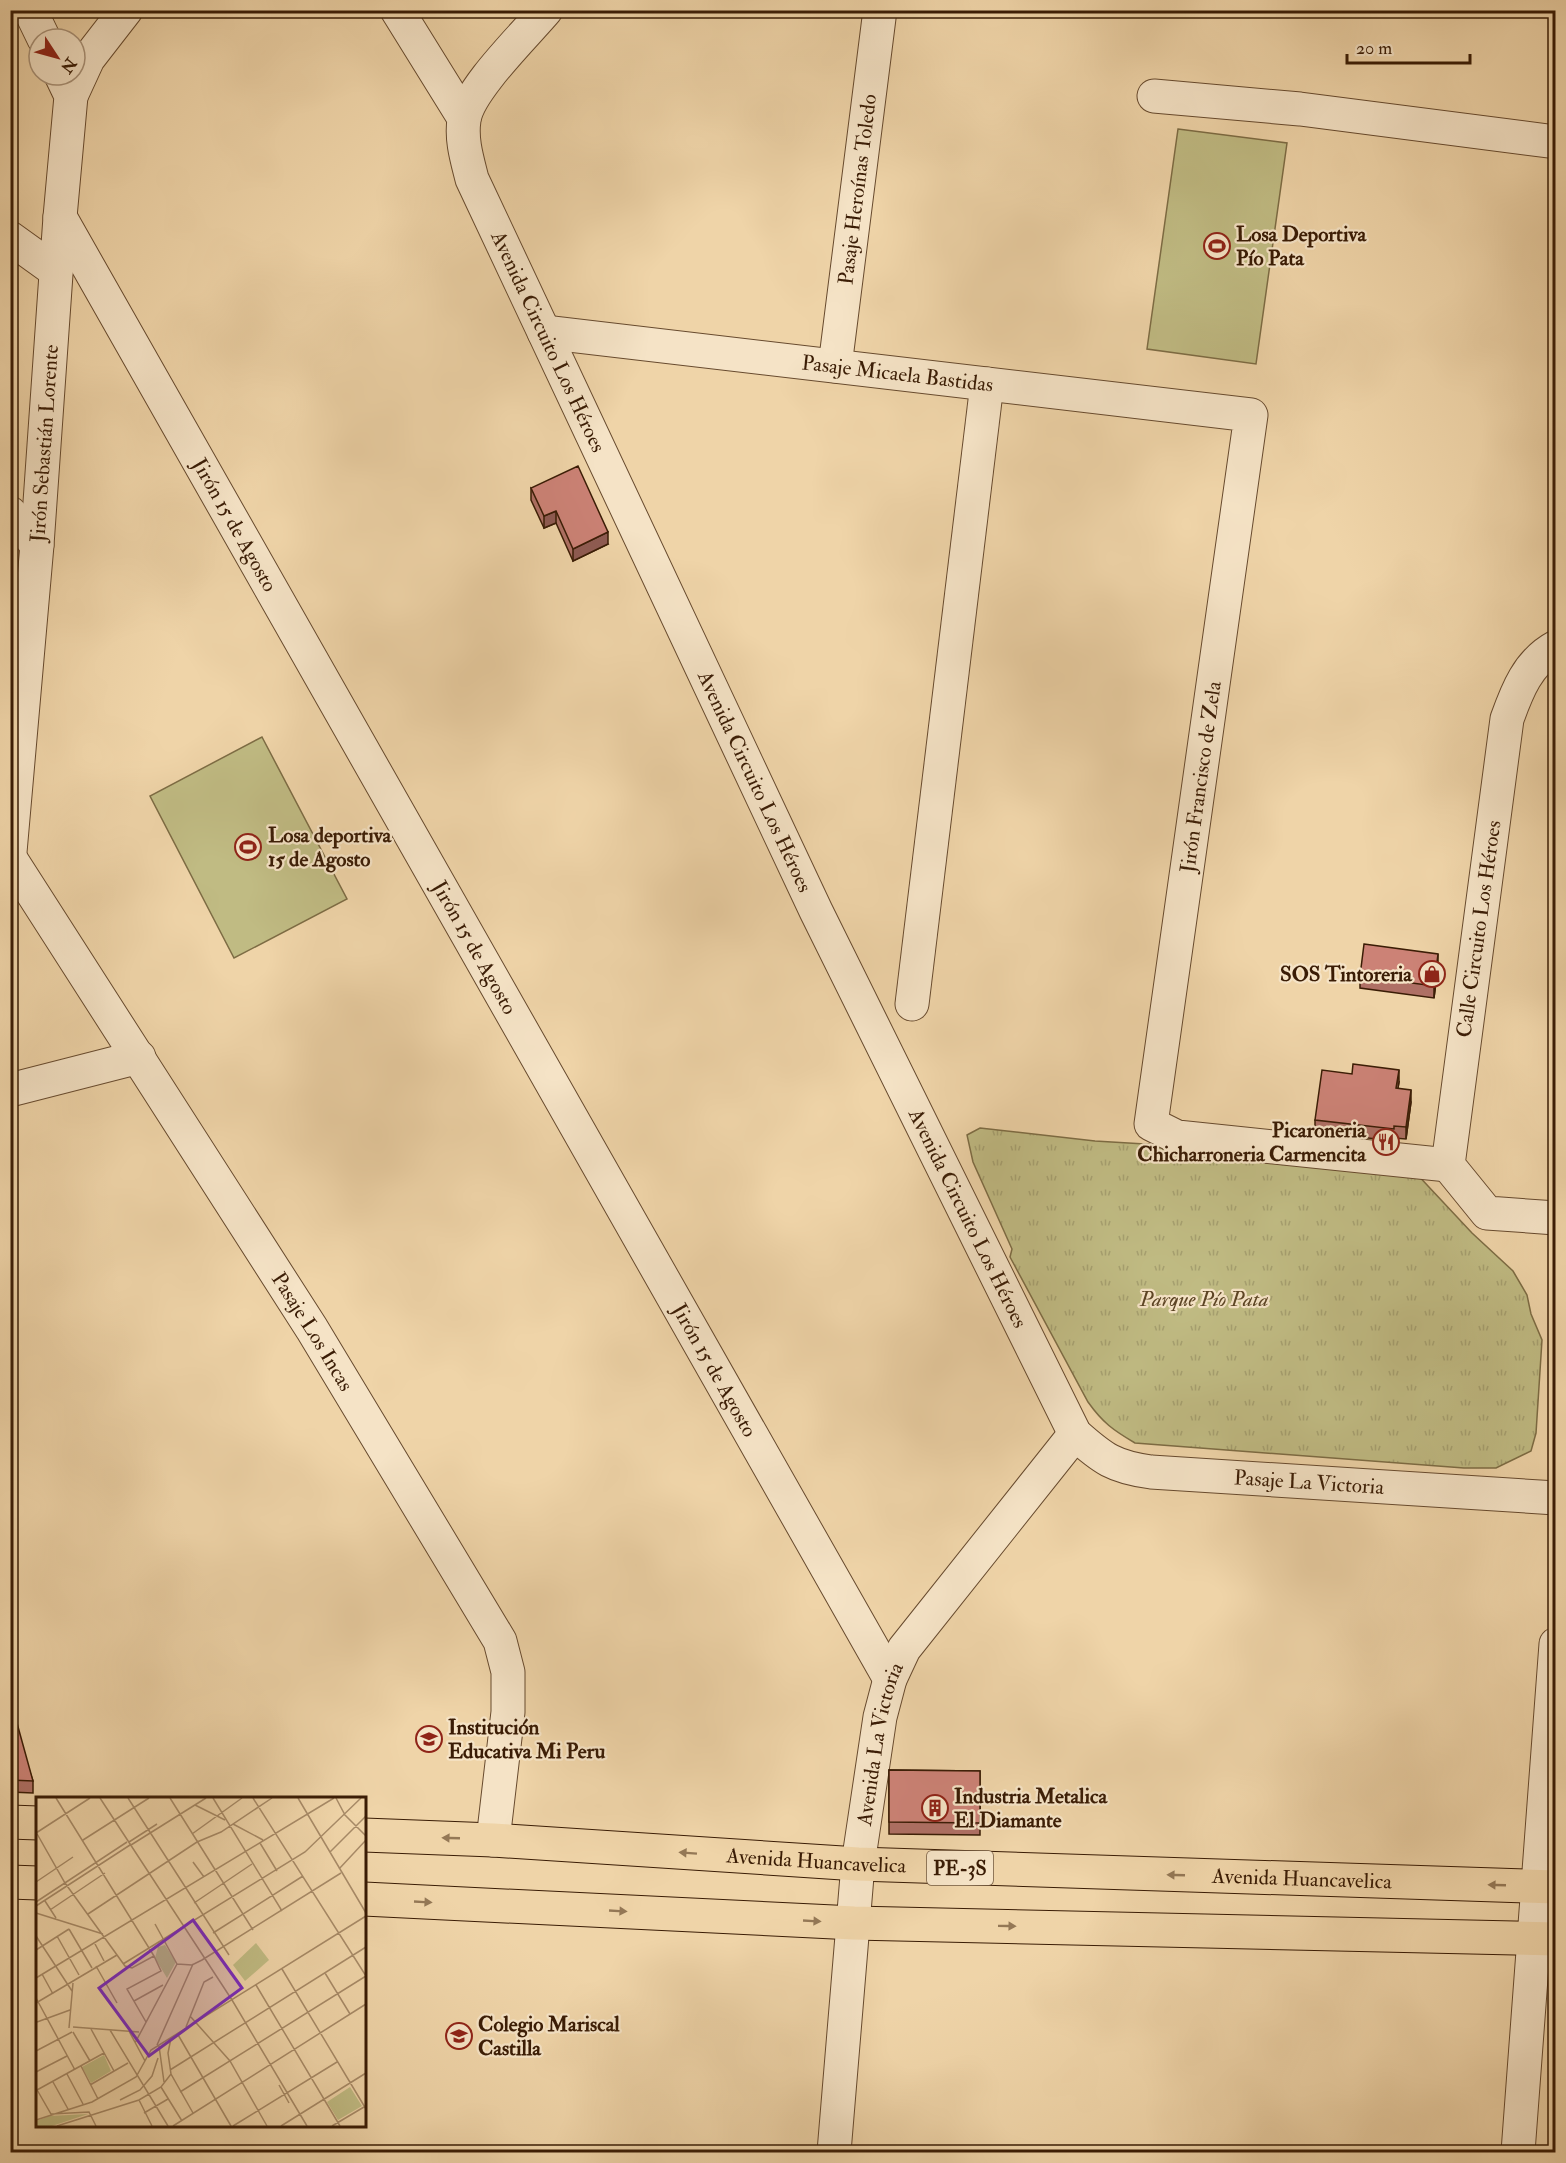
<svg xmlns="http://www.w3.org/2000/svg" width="1566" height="2163" font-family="'IM FELL Double Pica',serif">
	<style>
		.grass { fill: url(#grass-tufts); stroke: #7d6c44; stroke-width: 1.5 }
		.pitch { fill: #c0bb83; stroke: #7d6c44; stroke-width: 1.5 }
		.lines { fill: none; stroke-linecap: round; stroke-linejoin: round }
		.street-casing { stroke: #674a2e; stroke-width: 35 }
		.highway-casing { stroke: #3a1c05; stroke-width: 35 }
		.street { stroke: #f5e3c6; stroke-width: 33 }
		.highway { stroke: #efd4a8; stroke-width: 33 }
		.wall { fill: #af7065; stroke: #3a1c05; stroke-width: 1.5 }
		.shaded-wall { fill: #8f5b53; stroke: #3a1c05; stroke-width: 1.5 }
		.building { fill: #cc8276; stroke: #3a1c05; stroke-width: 1.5 }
		.oneway { fill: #947856 }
		.labels { text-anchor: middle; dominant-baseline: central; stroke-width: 4.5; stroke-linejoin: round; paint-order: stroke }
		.shield { fill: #f5e3c6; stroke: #72583f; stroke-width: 1.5 }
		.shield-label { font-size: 20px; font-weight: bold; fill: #3a1c05 }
		.street-label { font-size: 21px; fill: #3a1c05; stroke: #f5e3c6 }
		.poi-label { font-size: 21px; font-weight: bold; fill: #3a1c05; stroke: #f5e3c6; text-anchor: start }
		.park-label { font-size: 21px; font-style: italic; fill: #5c4424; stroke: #f5e3c6 }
		.inset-road { fill: none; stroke: #a78a67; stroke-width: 1.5 }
		.view { fill: #7b2cbf; fill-opacity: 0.15; stroke: #7b2cbf; stroke-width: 3 }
		.inset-edge { fill: none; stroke: #3a1c05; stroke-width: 3 }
	</style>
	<defs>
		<pattern id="grass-tufts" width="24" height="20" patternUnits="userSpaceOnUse" patternTransform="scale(1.5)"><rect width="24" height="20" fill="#c0bb83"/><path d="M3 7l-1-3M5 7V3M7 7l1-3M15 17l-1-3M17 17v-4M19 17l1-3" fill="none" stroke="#a6a070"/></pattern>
	</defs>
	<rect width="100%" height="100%" fill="#efd4a8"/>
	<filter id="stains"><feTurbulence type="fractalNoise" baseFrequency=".00333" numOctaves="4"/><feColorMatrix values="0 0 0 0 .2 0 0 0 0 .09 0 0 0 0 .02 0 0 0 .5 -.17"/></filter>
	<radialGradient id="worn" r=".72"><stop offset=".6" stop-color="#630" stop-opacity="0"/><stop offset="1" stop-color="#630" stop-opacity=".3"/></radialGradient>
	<path class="grass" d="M 980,1128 L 1095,1141 L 1195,1147 L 1413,1170 L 1472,1233 L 1513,1271 L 1527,1295 L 1531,1314 L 1542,1340 L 1536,1433 L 1531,1451 L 1496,1468 L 1464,1468 L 1135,1443 C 1113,1430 1103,1423 1088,1402 L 1010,1257 L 1012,1249 L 973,1162 L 967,1135 Z"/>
	<path class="pitch" d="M 1178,129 L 1287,143 L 1256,364 L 1147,349 Z
		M 262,737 L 347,899 L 234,958 L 150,796 Z"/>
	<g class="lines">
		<defs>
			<g id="street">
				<path d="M 30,10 L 44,39"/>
				<path d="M 397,10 L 464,118"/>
				<path id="s1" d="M 546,10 C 525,35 468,90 464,120 C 461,140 467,159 472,179 L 816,911 L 1075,1434 C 1103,1459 1114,1467 1151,1472 L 1556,1498"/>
				<path d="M 71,96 L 88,59 L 126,10"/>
				<path d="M 1154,96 L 1300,109 L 1556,142"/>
				<path id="s2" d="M 60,217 L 890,1679"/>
				<path d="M 10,238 L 56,271"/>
				<path id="s3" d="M 544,332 L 1251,415 L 1151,1124 L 1177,1137 L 1448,1165"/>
				<path id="s4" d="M 835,366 L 880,10"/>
				<path d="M 10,513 L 37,545"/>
				<path d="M 1556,647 C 1528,662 1517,691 1507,719 L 1448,1165 L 1487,1213 L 1556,1218"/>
				<path id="s5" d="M 10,852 L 37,545 L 60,217 L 71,96 L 61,75"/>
				<path id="s6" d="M 10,858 L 312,1329 L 500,1641 L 508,1672 L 508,1712 L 493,1840"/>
				<path d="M 912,1004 L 987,384"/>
				<path d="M 10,1090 L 139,1057"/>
				<path id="s7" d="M 834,2152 L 858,1864 L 880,1717 L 890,1679 L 904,1649 L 1075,1434"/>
				<path d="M 1518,2152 L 1556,1644"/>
			</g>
			<g id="highway">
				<path d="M 10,1822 L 38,1823"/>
				<path id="s8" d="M 364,1835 L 493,1840 L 858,1864 L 1556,1887"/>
				<path d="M 10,1882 L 38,1883"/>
				<path d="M 364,1899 L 854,1923 L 1556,1939"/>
			</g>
		</defs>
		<use href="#street" class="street-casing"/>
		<use href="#highway" class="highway-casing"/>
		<use href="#street" class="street"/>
		<use href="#highway" class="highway"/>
	</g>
	<path class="wall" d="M 531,488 L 608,544 L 573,561 L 556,523 L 544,528 L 531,500 Z
		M 1438,966 L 1434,998 L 1360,988 L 1360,976 Z
		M 1399,1082 L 1398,1088 L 1411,1102 L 1406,1139 L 1394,1138 L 1394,1141 L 1315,1132 L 1315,1120 Z
		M 10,1715 L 33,1781 L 33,1793 L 10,1792 Z
		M 889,1770 L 980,1771 L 980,1835 L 889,1834 Z"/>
	<path class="shaded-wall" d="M 556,511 L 556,523 L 544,528 L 544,516 Z
		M 608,532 L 608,544 L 573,561 L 573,549 Z
		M 1438,954 L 1438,966 L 1434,998 L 1434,986 Z
		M 1399,1070 L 1399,1082 L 1396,1100 L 1396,1088 Z
		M 1411,1090 L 1411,1102 L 1406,1139 L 1406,1127 Z"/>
	<path class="building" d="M 578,466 L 608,532 L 573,549 L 556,511 L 544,516 L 531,488 Z
		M 1364,944 L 1438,954 L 1434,986 L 1360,976 Z
		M 1353,1064 L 1399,1070 L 1396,1088 L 1411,1090 L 1406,1127 L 1394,1126 L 1394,1129 L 1315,1120 L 1322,1070 L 1352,1074 Z
		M 10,1715 L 15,1716 L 33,1781 L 10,1780 Z
		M 889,1770 L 980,1771 L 980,1823 L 889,1822 Z"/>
	<defs><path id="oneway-solid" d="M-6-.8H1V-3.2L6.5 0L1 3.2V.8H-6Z" transform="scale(1.5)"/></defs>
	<g class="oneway">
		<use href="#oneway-solid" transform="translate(451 1838) rotate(-178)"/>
		<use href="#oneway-solid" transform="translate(688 1853) rotate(-176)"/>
		<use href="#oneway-solid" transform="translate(1176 1875) rotate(-178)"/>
		<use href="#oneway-solid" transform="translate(1497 1885) rotate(-178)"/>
		<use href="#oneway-solid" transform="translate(423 1902) rotate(3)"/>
		<use href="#oneway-solid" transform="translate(618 1911) rotate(3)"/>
		<use href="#oneway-solid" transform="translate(812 1921) rotate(3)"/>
		<use href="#oneway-solid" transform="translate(1007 1926) rotate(1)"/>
	</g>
	<defs>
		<symbol id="stadium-ring" viewBox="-11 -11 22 22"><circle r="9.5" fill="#f5e3c6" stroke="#8f2418" stroke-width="1.5"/><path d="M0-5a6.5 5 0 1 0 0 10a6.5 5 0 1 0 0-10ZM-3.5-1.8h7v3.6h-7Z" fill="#8f2418"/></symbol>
		<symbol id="shop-ring" viewBox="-11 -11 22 22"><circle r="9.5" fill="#f5e3c6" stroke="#8f2418" stroke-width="1.5"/><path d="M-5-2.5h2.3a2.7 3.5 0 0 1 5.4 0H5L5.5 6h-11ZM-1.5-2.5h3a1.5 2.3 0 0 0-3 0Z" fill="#8f2418"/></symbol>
		<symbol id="restaurant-ring" viewBox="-11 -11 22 22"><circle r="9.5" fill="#f5e3c6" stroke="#8f2418" stroke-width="1.5"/><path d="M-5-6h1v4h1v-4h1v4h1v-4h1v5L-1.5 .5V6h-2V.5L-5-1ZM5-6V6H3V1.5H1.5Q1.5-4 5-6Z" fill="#8f2418"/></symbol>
		<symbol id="school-ring" viewBox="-11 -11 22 22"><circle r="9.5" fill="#f5e3c6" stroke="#8f2418" stroke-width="1.5"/><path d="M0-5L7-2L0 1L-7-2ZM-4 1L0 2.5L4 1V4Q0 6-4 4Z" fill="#8f2418"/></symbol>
		<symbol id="building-ring" viewBox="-11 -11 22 22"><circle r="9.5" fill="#f5e3c6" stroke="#8f2418" stroke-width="1.5"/><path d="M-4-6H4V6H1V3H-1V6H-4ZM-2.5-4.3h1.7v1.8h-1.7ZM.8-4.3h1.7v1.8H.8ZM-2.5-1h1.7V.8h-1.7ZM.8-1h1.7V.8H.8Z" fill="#8f2418"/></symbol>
	</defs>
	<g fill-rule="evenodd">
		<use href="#stadium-ring" x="1202" y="231" width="30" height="30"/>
		<use href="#stadium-ring" x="233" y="832" width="30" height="30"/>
		<use href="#shop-ring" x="1417" y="959" width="30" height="30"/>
		<use href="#restaurant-ring" x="1371" y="1127" width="30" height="30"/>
		<use href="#school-ring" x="414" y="1724" width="30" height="30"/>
		<use href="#building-ring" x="920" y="1793" width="30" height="30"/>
		<use href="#school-ring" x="444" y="2021" width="30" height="30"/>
	</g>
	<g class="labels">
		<rect class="shield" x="927" y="1851" width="66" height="34" rx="4.5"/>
		<g class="shield-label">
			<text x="960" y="1868">PE-3S</text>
		</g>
		<g class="street-label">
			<text stroke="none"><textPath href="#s4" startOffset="178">Pasaje Heroínas Toledo</textPath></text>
			<text stroke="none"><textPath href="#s1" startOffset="378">Avenida Circuito Los Héroes</textPath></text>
			<text stroke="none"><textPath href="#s3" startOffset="356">Pasaje Micaela Bastidas</textPath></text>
			<text stroke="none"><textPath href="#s5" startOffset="410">Jirón Sebastián Lorente</textPath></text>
			<text stroke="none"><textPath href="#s2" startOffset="354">Jirón 15 de Agosto</textPath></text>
			<text transform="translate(1201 777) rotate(-82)">Jirón Francisco de Zela</text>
			<text stroke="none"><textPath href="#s1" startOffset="864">Avenida Circuito Los Héroes</textPath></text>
			<text transform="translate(1479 929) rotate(-82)">Calle Circuito Los Héroes</text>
			<text stroke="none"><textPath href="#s2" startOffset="840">Jirón 15 de Agosto</textPath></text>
			<text stroke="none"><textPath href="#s1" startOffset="1350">Avenida Circuito Los Héroes</textPath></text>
			<text stroke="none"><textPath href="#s6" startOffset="562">Pasaje Los Incas</textPath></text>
			<text stroke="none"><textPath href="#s2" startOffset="1326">Jirón 15 de Agosto</textPath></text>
			<text stroke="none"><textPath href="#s1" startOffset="1836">Pasaje La Victoria</textPath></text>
			<text stroke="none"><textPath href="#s7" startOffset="411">Avenida La Victoria</textPath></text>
			<text stroke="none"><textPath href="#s8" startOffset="453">Avenida Huancavelica</textPath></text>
			<text stroke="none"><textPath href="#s8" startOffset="939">Avenida Huancavelica</textPath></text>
		</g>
		<g class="poi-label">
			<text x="1236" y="234">Losa Deportiva<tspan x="1236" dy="24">Pío Pata</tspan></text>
			<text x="268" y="835">Losa deportiva<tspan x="268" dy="24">15 de Agosto</tspan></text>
			<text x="1412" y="974" text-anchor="end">SOS Tintoreria</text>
			<text x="1366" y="1130" text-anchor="end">Picaroneria<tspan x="1366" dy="24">Chicharroneria Carmencita</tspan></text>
			<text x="448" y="1727">Institución<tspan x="448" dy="24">Educativa Mi Peru</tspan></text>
			<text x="954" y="1796">Industria Metalica<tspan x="954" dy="24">El Diamante</tspan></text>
			<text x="478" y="2024">Colegio Mariscal<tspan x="478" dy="24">Castilla</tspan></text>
		</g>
		<g class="park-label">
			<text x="1204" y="1299">Parque Pío Pata</text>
		</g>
	</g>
	<g transform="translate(36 1797)">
		<rect width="330" height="330" fill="#efd4a8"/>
		<path d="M 129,148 L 140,165 L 131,181 L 119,161 L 122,150 ZM 68,258 L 75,274 L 55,286 L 46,270 ZM 314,290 L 326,309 L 302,323 L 291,305 ZM 52,317 L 16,329 L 0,329 L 0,324 L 14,319 Z" fill="#c0bb83"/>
		<path d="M 220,146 L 233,163 L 209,184 L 197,168 Z" fill="#c0bb83"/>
		<path class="inset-road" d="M 64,1 L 196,203 L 271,329M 92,1 L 193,158M 134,1 L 217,133M 177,1 L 246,114M 217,1 L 330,179M 262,1 L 330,116M 300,1 L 309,18 L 330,39M 159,8 L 189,23M 197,27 L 227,43M 0,35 L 29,86 L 89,169 L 96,171 L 118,159 L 20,1M 0,36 L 54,1M 156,37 L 206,1M 47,43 L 113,1M 93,45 L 121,27M 224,46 L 241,74M 95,48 L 170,1M 294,55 L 330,19M 157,65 L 168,80M 303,72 L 330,43M 0,85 L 37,60M 9,104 L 20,121M 0,105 L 91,45M 158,106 L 216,67M 0,109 L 94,48M 14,113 L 69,76M 0,116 L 67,137M 52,117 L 161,45 L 185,35 L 236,1M 119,127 L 141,167M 33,132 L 56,171M 177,136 L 267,79M 0,139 L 36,194M 21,139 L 43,178M 58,145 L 68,164M 0,153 L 33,132M 87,167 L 269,55 L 325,1M 141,167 L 156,168 L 166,163 L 305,76M 60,169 L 81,206M 246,172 L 330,312M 289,176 L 314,217M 6,177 L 17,197M 0,181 L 298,1M 220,188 L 304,329M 0,201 L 39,273M 98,204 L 127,188M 0,206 L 81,158M 154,219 L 194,264 L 231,329M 1,225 L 34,213M 110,225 L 91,192 L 125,174 L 118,159M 37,230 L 103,235M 150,230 L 168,185 L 177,180M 33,231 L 37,186M 55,232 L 78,274M 74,233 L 132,329M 93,234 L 109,264M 37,235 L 54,264M 141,236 L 195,329M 135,241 L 132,256 L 135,277 L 157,316M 99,246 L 141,167M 121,248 L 157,167M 123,249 L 128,285M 0,254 L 36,235M 45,269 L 62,302M 134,273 L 330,150M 0,275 L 31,259M 31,277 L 47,307M 17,285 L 32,312M 54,288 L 92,266M 243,288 L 253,306M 125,290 L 146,324M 0,291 L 15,317 L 53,315 L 60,329M 1,293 L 68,256M 144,295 L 330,179M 84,303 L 104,293 L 116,279 L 122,261M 103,303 L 116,329M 108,316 L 132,302M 0,323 L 56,305 L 100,280 L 115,253 L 330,119M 21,329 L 103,303 L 125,290 L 135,277M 137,329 L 330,207M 197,329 L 301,265M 245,329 L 330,276M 296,329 L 328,310"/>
		<path class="view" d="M 157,123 L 206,191 L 113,259 L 63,191 Z"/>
		<rect width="330" height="330" class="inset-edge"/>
	</g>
	<rect width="1566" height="2163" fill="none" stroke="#efd4a8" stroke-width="36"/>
	<rect x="12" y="12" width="1542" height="2139" fill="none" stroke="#3a1c05" stroke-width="3"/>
	<rect x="18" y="18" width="1530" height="2127" fill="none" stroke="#3a1c05" stroke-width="1.5"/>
	<g transform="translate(57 57) rotate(126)"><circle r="28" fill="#f5e3c6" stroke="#aa9379" stroke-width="1.5"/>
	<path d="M0-4.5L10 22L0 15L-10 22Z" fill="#8f2418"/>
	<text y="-9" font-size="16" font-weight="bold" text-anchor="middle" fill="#3a1c05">N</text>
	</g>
	<path d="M1347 54v9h123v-9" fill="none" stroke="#3a1c05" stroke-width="3"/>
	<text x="1356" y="54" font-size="18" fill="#3a1c05" stroke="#f5e3c6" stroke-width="4.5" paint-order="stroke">20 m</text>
	<rect width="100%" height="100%" filter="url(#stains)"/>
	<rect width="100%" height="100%" fill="url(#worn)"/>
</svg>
